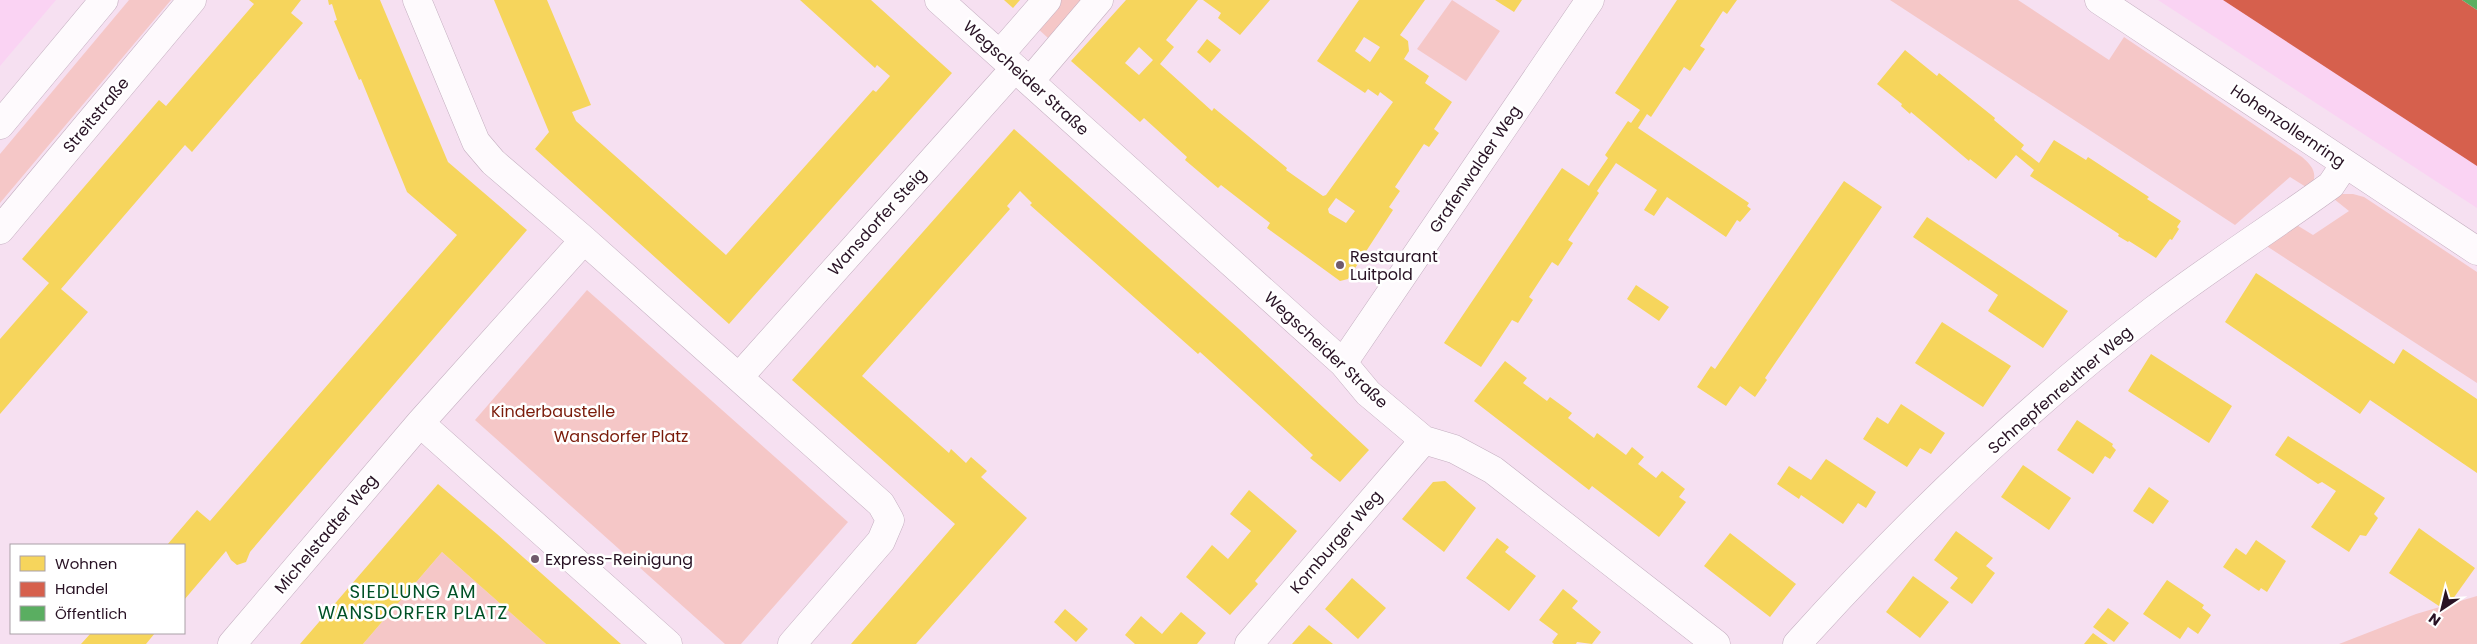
<svg xmlns="http://www.w3.org/2000/svg" width="2477" height="644" font-family="Poppins,sans-serif">
	<style>
		.built { fill: #fad3f3 }
		.green { fill: #f5c7c7 }
		.homes { fill: #f6d55c; fill-rule: evenodd }
		.shops { fill: #d6604d }
		.public { fill: #5aae61 }
		.lines { fill: none; stroke-linecap: round; stroke-linejoin: round }
		.minor-casing { stroke: #c4afc0; stroke-width: 29 }
		.major-casing { stroke: #c4afc0; stroke-width: 29 }
		.minor { stroke: #fefafd; stroke-width: 28 }
		.major { stroke: #fefafd; stroke-width: 28 }
		.poi-dot { fill: #705a6c; stroke: #fff; stroke-width: 2 }
		.labels { text-anchor: middle; dominant-baseline: central; stroke-width: 5; stroke-linejoin: round; paint-order: stroke }
		.street-label { font-size: 16px; fill: #281224; stroke: #fff }
		.poi-label { font-size: 16px; fill: #281224; stroke: #fff; text-anchor: start }
		.park-label { font-size: 16px; fill: #7a1b0a; stroke: #fff }
		.neighbourhood-label { font-size: 18px; letter-spacing: 1px; fill: #005126; stroke: #fff }
	</style>
	<rect width="100%" height="100%" fill="#f6e0f1"/>
	<path class="built" d="M 0,0 L 56,0 L 0,66 Z
		M 2158,0 L 2477,0 L 2477,208 Z"/>
	<path class="green" d="M 129,0 L 171,0 L 0,203 L 0,154 Z
		M 1058,0 L 1087,0 L 1048,38 L 1036,27 Z
		M 1452,0 L 1500,31 L 1466,81 L 1417,49 Z
		M 1890,0 L 2018,0 L 2109,60 L 2124,37 L 2302,157 C 2311,165 2317,171 2313,183 L 2306,187 L 2290,177 L 2235,225 Z
		M 2342,194 L 2353,194 L 2364,197 L 2477,272 L 2477,383 L 2265,245 L 2295,224 L 2313,235 L 2349,211 L 2334,199 Z
		M 587,290 L 848,522 L 741,644 L 725,644 L 475,420 Z
		M 442,552 L 546,644 L 363,644 Z
		M 2477,596 L 2477,644 L 2339,644 L 2416,614 Z"/>
	<path class="homes" d="M 249,0 L 301,0 L 291,13 L 303,23 L 192,152 L 185,145 L 61,289 L 88,312 L 0,414 L 0,339 L 49,283 L 22,259 L 159,100 L 166,106 L 254,4 Z
		M 328,0 L 380,0 L 448,162 L 527,230 L 272,526 L 250,552 L 246,562 L 237,565 L 231,560 L 226,551 L 184,600 L 184,545 L 167,545 L 197,510 L 210,521 L 457,235 L 407,192 L 361,79 L 359,80 L 334,21 L 337,20 L 332,4 L 329,5 Z
		M 494,0 L 547,0 L 591,105 L 572,112 L 576,121 L 726,255 L 873,90 L 876,92 L 890,76 L 877,65 L 875,68 L 800,0 L 871,0 L 952,73 L 729,324 L 535,149 L 549,132 Z
		M 1004,0 L 1020,0 L 1013,8 Z
		M 1126,0 L 1198,0 L 1166,40 L 1174,47 L 1160,64 L 1212,111 L 1214,108 L 1287,168 L 1286,170 L 1323,196 L 1326,195 L 1393,102 L 1380,92 L 1378,96 L 1368,89 L 1365,93 L 1317,61 L 1359,0 L 1425,0 L 1400,35 L 1408,41 L 1409,51 L 1404,59 L 1429,76 L 1425,83 L 1452,102 L 1434,129 L 1439,133 L 1429,147 L 1424,144 L 1395,187 L 1400,191 L 1389,207 L 1393,210 L 1348,279 L 1340,281 L 1267,228 L 1270,223 L 1221,185 L 1218,188 L 1185,160 L 1187,157 L 1144,118 L 1140,122 L 1071,61 ZM 1364,37 L 1380,47 L 1370,62 L 1355,51 ZM 1139,47 L 1153,60 L 1139,75 L 1125,63 ZM 1336,198 L 1355,211 L 1346,223 L 1329,213 L 1328,209 Z
		M 1203,0 L 1270,0 L 1240,35 L 1218,18 L 1221,13 Z
		M 1495,0 L 1522,0 L 1514,12 Z
		M 1677,0 L 1737,0 L 1727,14 L 1723,11 L 1700,46 L 1705,49 L 1690,71 L 1684,67 L 1651,117 L 1647,114 L 1638,128 L 1749,203 L 1747,206 L 1751,209 L 1740,222 L 1737,220 L 1726,237 L 1667,197 L 1654,216 L 1644,210 L 1657,190 L 1616,163 L 1597,191 L 1599,193 L 1568,240 L 1573,243 L 1558,266 L 1552,262 L 1529,297 L 1533,300 L 1518,323 L 1512,320 L 1481,367 L 1444,343 L 1562,168 L 1589,186 L 1590,184 L 1608,158 L 1605,155 L 1628,121 L 1631,123 L 1640,110 L 1615,93 Z
		M 1207,39 L 1221,50 L 1210,63 L 1197,52 Z
		M 1905,50 L 1937,76 L 1939,73 L 1995,118 L 1994,120 L 2024,145 L 2021,149 L 2039,163 L 2054,140 L 2086,160 L 2088,157 L 2149,197 L 2147,199 L 2181,221 L 2177,227 L 2179,229 L 2172,240 L 2170,239 L 2156,258 L 2129,241 L 2128,242 L 2118,236 L 2119,234 L 2030,176 L 2034,170 L 2016,155 L 1996,179 L 1970,159 L 1969,161 L 1911,112 L 1910,114 L 1901,106 L 1902,104 L 1877,84 Z
		M 1014,129 L 1239,329 L 1369,450 L 1340,482 L 1310,458 L 1313,455 L 1210,361 L 1200,352 L 1198,354 L 1030,205 L 1032,203 L 1020,191 L 1007,206 L 1010,209 L 862,376 L 949,453 L 951,449 L 966,463 L 971,457 L 987,471 L 981,477 L 1027,518 L 916,644 L 851,644 L 955,524 L 792,380 Z
		M 1844,181 L 1882,207 L 1765,378 L 1767,380 L 1755,397 L 1740,386 L 1726,406 L 1697,387 L 1711,366 L 1715,369 Z
		M 1927,217 L 2068,311 L 2043,348 L 1988,311 L 1998,295 L 1913,237 Z
		M 2256,273 L 2394,364 L 2403,349 L 2477,399 L 2477,473 L 2370,400 L 2360,414 L 2225,322 Z
		M 1636,285 L 1669,307 L 1659,321 L 1627,299 Z
		M 1942,322 L 2011,366 L 1983,407 L 1915,363 Z
		M 2151,354 L 2232,406 L 2209,443 L 2128,391 Z
		M 1505,361 L 1527,378 L 1523,383 L 1547,401 L 1550,397 L 1572,413 L 1568,418 L 1594,438 L 1597,433 L 1626,455 L 1632,447 L 1644,457 L 1638,464 L 1656,478 L 1662,471 L 1685,489 L 1679,497 L 1686,502 L 1659,537 L 1592,486 L 1589,490 L 1474,401 Z
		M 1901,404 L 1945,433 L 1931,454 L 1920,448 L 1907,467 L 1863,439 L 1877,417 L 1888,424 Z
		M 2077,420 L 2113,444 L 2112,446 L 2116,450 L 2110,459 L 2105,456 L 2093,474 L 2057,450 Z
		M 2288,436 L 2385,498 L 2374,514 L 2378,518 L 2366,536 L 2360,535 L 2349,552 L 2311,527 L 2336,491 L 2322,482 L 2318,484 L 2275,455 Z
		M 1826,459 L 1876,492 L 1866,508 L 1858,503 L 1843,524 L 1801,495 L 1799,499 L 1777,484 L 1789,466 L 1811,480 Z
		M 2023,465 L 2071,498 L 2049,530 L 2001,497 Z
		M 1445,481 L 1476,508 L 1444,552 L 1402,519 L 1433,482 Z
		M 438,484 L 497,534 L 621,644 L 546,644 L 442,552 L 363,644 L 300,644 Z
		M 2149,487 L 2169,501 L 2153,524 L 2133,511 Z
		M 1249,490 L 1297,531 L 1255,581 L 1258,584 L 1230,615 L 1186,577 L 1212,545 L 1228,559 L 1251,531 L 1230,514 Z
		M 2419,528 L 2475,568 L 2445,610 L 2389,573 Z
		M 1956,531 L 1993,558 L 1986,566 L 1995,573 L 1972,604 L 1950,588 L 1958,578 L 1934,560 Z
		M 1730,533 L 1796,584 L 1770,617 L 1704,566 Z
		M 1497,538 L 1509,547 L 1505,552 L 1536,576 L 1509,611 L 1466,578 Z
		M 2256,540 L 2286,561 L 2267,592 L 2261,588 L 2259,591 L 2223,567 L 2236,548 L 2246,555 Z
		M 1913,576 L 1949,602 L 1920,638 L 1886,612 Z
		M 1352,578 L 1386,608 L 1358,639 L 1325,609 Z
		M 2167,580 L 2204,605 L 2202,608 L 2211,615 L 2198,634 L 2188,627 L 2180,639 L 2143,614 Z
		M 1563,589 L 1578,601 L 1572,608 L 1601,632 L 1592,644 L 1577,642 L 1576,644 L 1554,644 L 1552,642 L 1558,634 L 1539,620 Z
		M 2108,608 L 2129,623 L 2114,642 L 2093,627 Z
		M 1065,609 L 1088,629 L 1076,642 L 1054,622 Z
		M 1181,612 L 1206,633 L 1197,644 L 1135,644 L 1125,635 L 1141,616 L 1162,634 Z
		M 1309,625 L 1333,644 L 1292,644 Z
		M 91,633 L 155,633 L 146,644 L 81,644 Z
		M 2093,633 L 2108,644 L 2084,644 Z"/>
	<path class="shops" d="M 2223,0 L 2462,0 L 2477,10 L 2477,166 Z"/>
	<path class="public" d="M 2462,0 L 2477,0 L 2477,10 Z"/>
	<g class="lines">
		<defs>
			<path id="minor" d="M 417,0 L 476,142 L 493,162 L 584,240
				M 939,0 L 1343,363 L 1368,393 L 1424,440 L 1454,449 L 1493,470 L 1716,644
				M 2099,0 L 2477,251
				M 1000,54 L 1047,0
				M 1030,81 L 1099,0
				M 1343,363 L 1590,0
				M 739,377 L 1015,68
				M 420,423 L 668,644
				M 232,644 L 420,423 L 584,240 L 881,504 L 890,520 L 881,541 L 792,644
				M 1249,644 L 1424,440
				M 1797,644 C 1906,523 2025,408 2155,309 C 2212,266 2273,227 2331,185 L 2345,164"/>
			<path id="major" d="M 0,125 L 104,0
				M 0,230 L 192,0"/>
		</defs>
		<use href="#minor" class="minor-casing"/>
		<use href="#major" class="major-casing"/>
		<use href="#minor" class="minor"/>
		<use href="#major" class="major"/>
	</g>
	<g class="poi-dot">
		<circle cx="1340" cy="265" r="5"/>
		<circle cx="535" cy="559" r="5"/>
	</g>
	<g class="labels">
		<g class="street-label">
			<text transform="translate(1026 78) rotate(42)">Wegscheider Straße</text>
			<text transform="translate(96 115) rotate(-50)">Streitstraße</text>
			<text transform="translate(2288 126) rotate(34)">Hohenzollernring</text>
			<text transform="translate(1475 169) rotate(-56)">Grafenwalder Weg</text>
			<text transform="translate(877 222) rotate(-48)">Wansdorfer Steig</text>
			<text transform="translate(1326 350) rotate(43)">Wegscheider Straße</text>
			<text transform="translate(2060 390) rotate(-41)">Schnepfenreuther Weg</text>
			<text transform="translate(326 534) rotate(-50)">Michelstadter Weg</text>
			<text transform="translate(1336 542) rotate(-49)">Kornburger Weg</text>
		</g>
		<g class="poi-label">
			<text x="1350" y="256">Restaurant<tspan x="1350" dy="18">Luitpold</tspan></text>
			<text x="545" y="559">Express-Reinigung</text>
		</g>
		<g class="park-label">
			<text x="553" y="411">Kinderbaustelle</text>
			<text x="621" y="436">Wansdorfer Platz</text>
		</g>
		<g class="neighbourhood-label">
			<text x="413" y="591">SIEDLUNG AM<tspan x="413" dy="21">WANSDORFER PLATZ</tspan></text>
		</g>
	</g>
	<rect x="10" y="544" width="175" height="90" fill="#ffffff" stroke="#a9a0a7"/>
	<rect x="20" y="556" width="25" height="15" fill="#f6d55c" stroke="#a9a0a7"/>
	<text x="55" y="569" font-size="15" fill="#281224">Wohnen</text>
	<rect x="20" y="582" width="25" height="15" fill="#d6604d" stroke="#a9a0a7"/>
	<text x="55" y="594" font-size="15" fill="#281224">Handel</text>
	<rect x="20" y="606" width="25" height="15" fill="#5aae61" stroke="#a9a0a7"/>
	<text x="55" y="619" font-size="15" fill="#281224">Öffentlich</text>
	<g transform="translate(2442 609) rotate(215)" stroke="#ffffff" stroke-width="4" paint-order="stroke">
	<path d="M0-4L9 19L0 12L-9 19Z" fill="#281224"/>
	<text y="-8" font-size="14" font-weight="bold" text-anchor="middle" fill="#281224">N</text>
	</g>
</svg>
